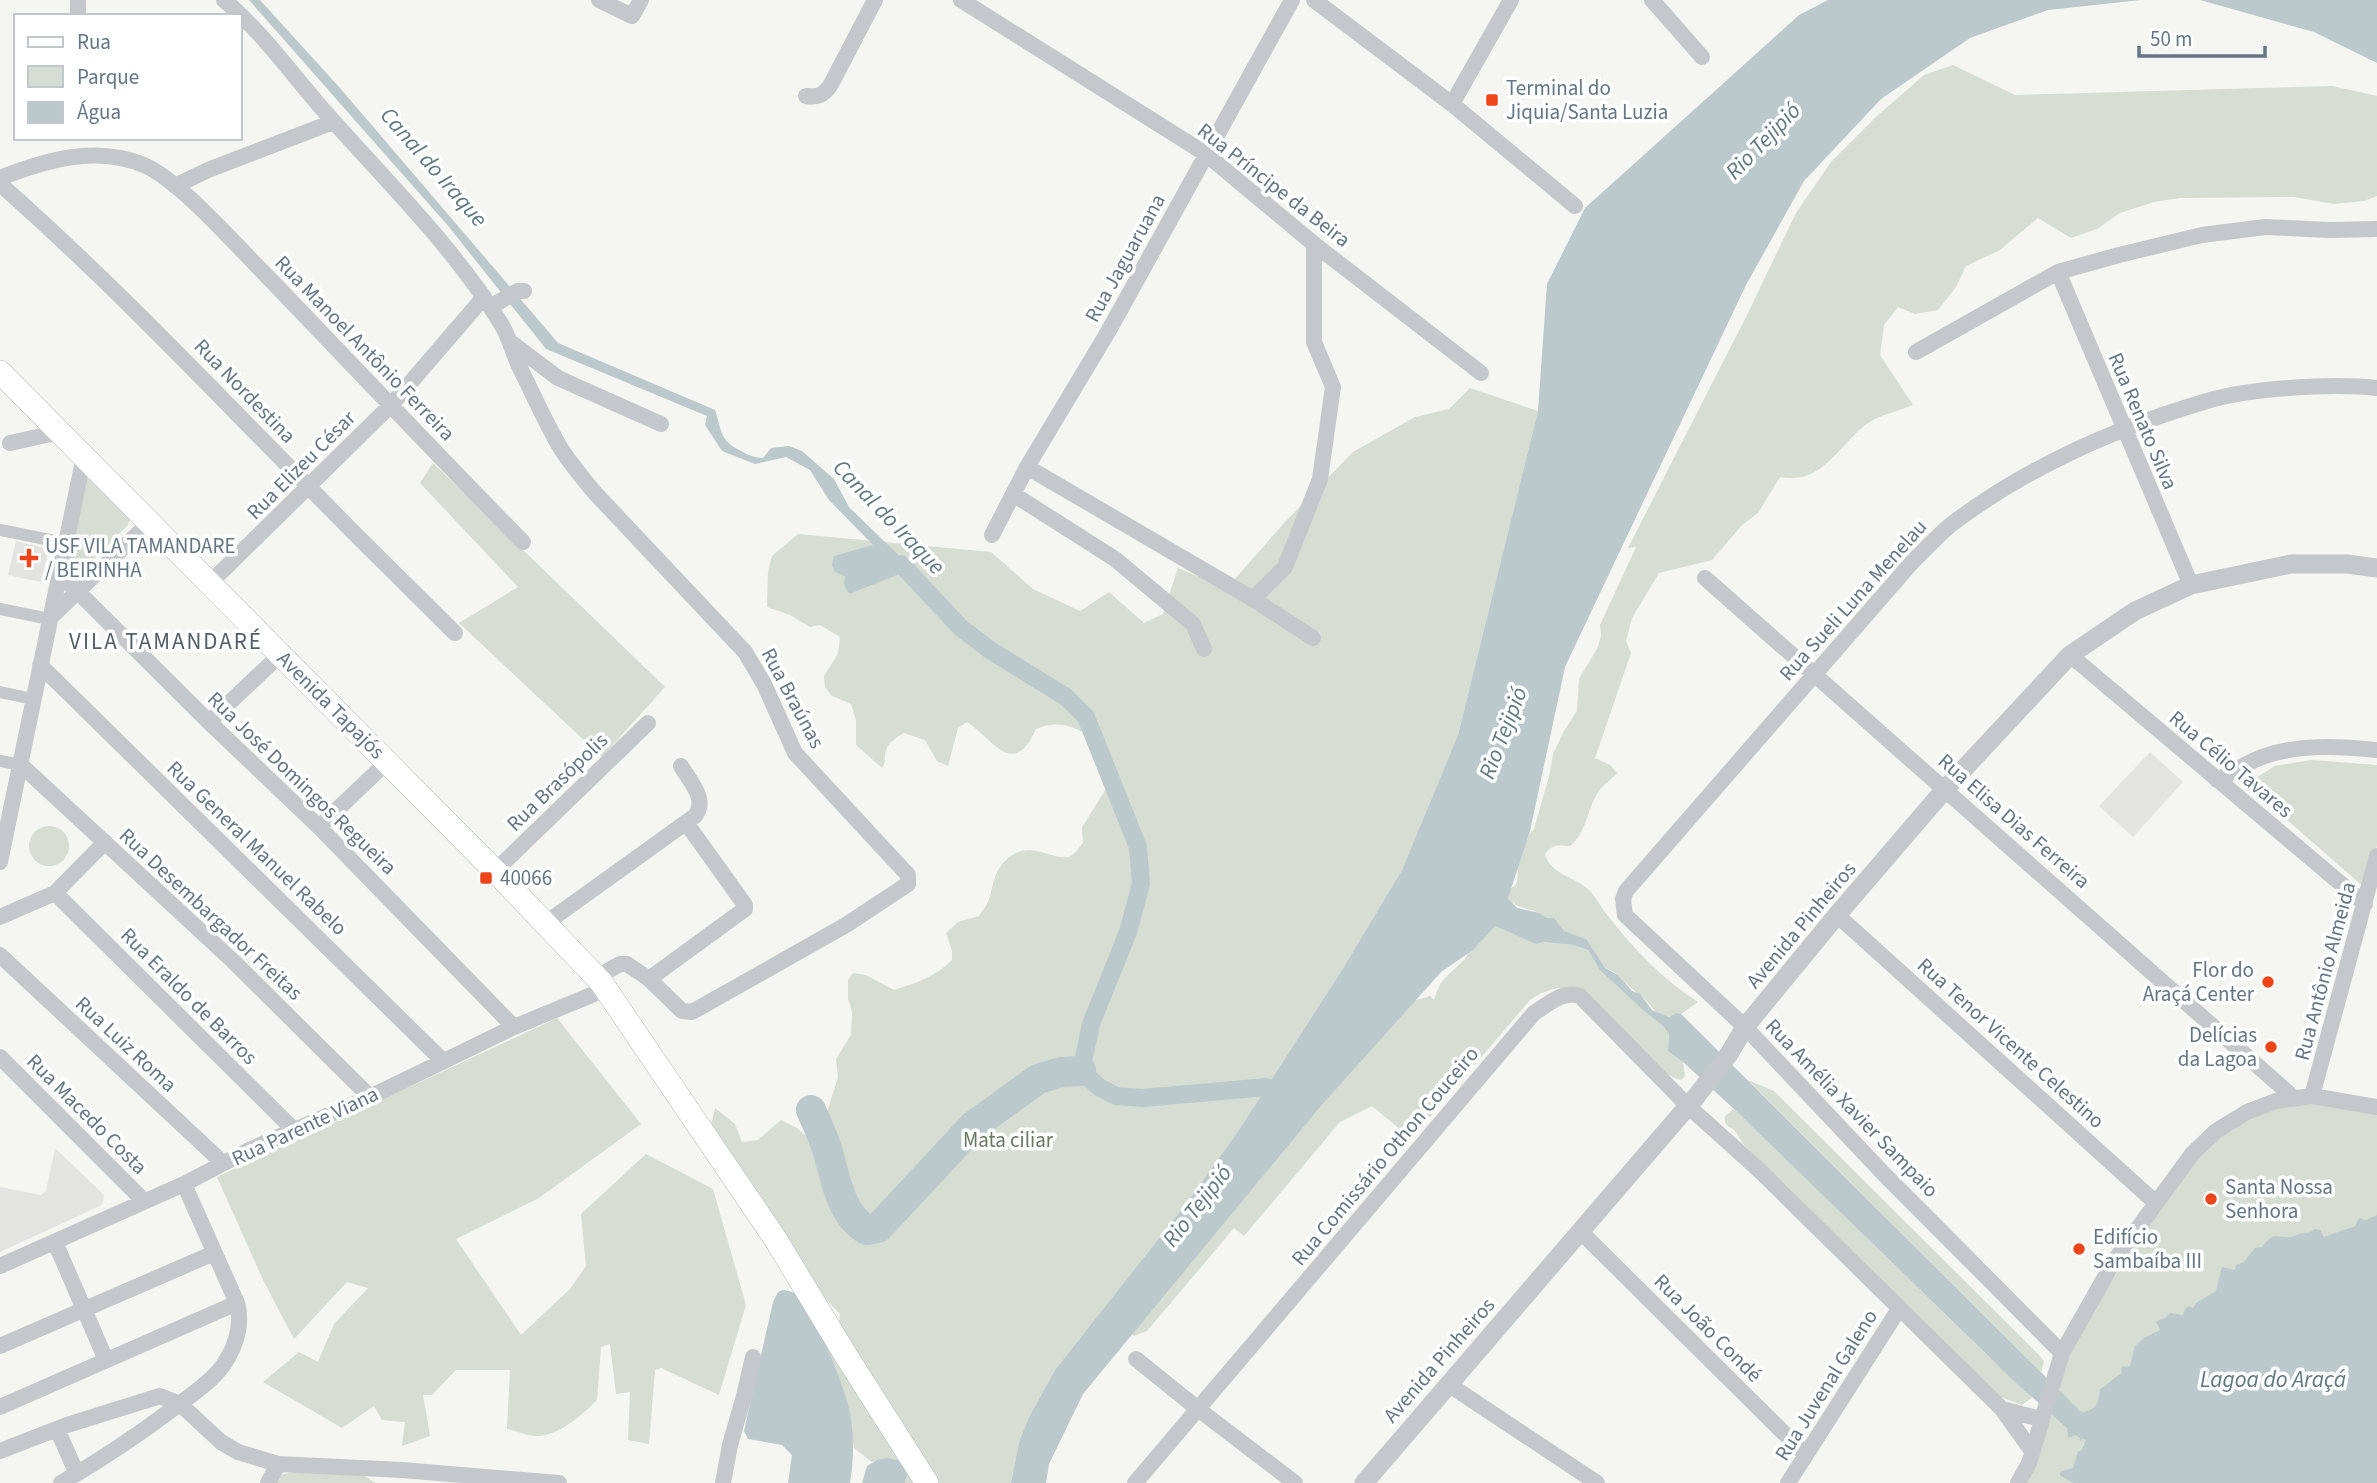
<svg xmlns="http://www.w3.org/2000/svg" width="2377" height="1483" font-family="'Source Sans 3',sans-serif">
	<style>
		.built { fill: #e3e4e2 }
		.green { fill: #d6ddd2 }
		.water { fill: #bbc8cc }
		.lines { fill: none; stroke-linecap: round; stroke-linejoin: round }
		.canal { stroke: #bbc8cc; stroke-width: 18 }
		.river { stroke: #bbc8cc; stroke-width: 30 }
		.secondary-casing { stroke: #b4babe; stroke-width: 24 }
		.pedestrian { stroke: #c4c8cb; stroke-width: 12 }
		.minor { stroke: #c4c8cb; stroke-width: 16 }
		.tertiary { stroke: #c4c8cb; stroke-width: 19 }
		.secondary { stroke: #fff; stroke-width: 23 }
		.poi-dot { fill: #ed4519; stroke: #fff; stroke-width: 2.5 }
		.labels { text-anchor: middle; dominant-baseline: central; stroke-width: 7; stroke-linejoin: round; paint-order: stroke }
		.poi-label { font-size: 21px; fill: #627684; stroke: #fff; text-anchor: start }
		.street-label { font-size: 21px; fill: #627684; stroke: #fff }
		.park-label { font-size: 21px; fill: #677b61; stroke: #fff }
		.water-label { font-size: 23px; font-style: italic; fill: #5e7881; stroke: #fff }
		.neighbourhood-label { font-size: 23px; letter-spacing: 2px; fill: #515f69; stroke: #fff }
	</style>
	<rect width="100%" height="100%" fill="#f5f5f1"/>
	<path class="built" d="M 16,541 L 49,549 L 41,582 L 8,575 Z
		M 2150,752 L 2183,782 L 2133,837 L 2099,806 Z
		M 55,1148 L 104,1195 L 102,1205 L 0,1252 L 0,1187 L 41,1195 L 46,1191 Z"/>
	<path class="green" d="M 1953,65 L 2015,95 L 2332,86 L 2377,96 L 2377,196 L 2364,201 L 2334,204 L 2294,197 L 2180,198 L 2154,202 L 2120,213 L 2097,229 L 2071,238 L 2038,218 L 2000,250 L 1966,266 L 1956,287 L 1938,310 L 1915,314 L 1898,307 L 1884,325 L 1880,355 L 1913,405 C 1898,411 1876,416 1864,426 C 1837,448 1821,485 1780,477 L 1758,513 L 1742,525 L 1712,560 L 1659,573 L 1632,618 L 1626,641 L 1631,653 L 1595,758 L 1610,765 L 1617,773 C 1611,780 1601,786 1597,794 C 1587,810 1586,834 1570,846 C 1558,845 1552,844 1545,854 C 1551,875 1574,876 1589,890 C 1597,898 1601,908 1608,916 C 1634,949 1662,979 1698,1002 L 1681,1014 L 1676,1013 L 1669,1017 C 1651,1012 1655,1008 1643,998 C 1635,991 1627,985 1619,976 C 1614,971 1606,970 1602,964 C 1595,956 1592,945 1582,938 C 1577,935 1572,935 1567,933 C 1562,931 1547,918 1541,914 C 1529,907 1518,910 1508,898 L 1511,888 L 1516,885 C 1519,876 1517,870 1518,862 C 1519,849 1527,837 1534,829 L 1550,773 L 1553,754 L 1564,731 L 1577,711 L 1579,679 L 1598,647 L 1601,635 L 1600,625 L 1636,547 L 1628,548 L 1748,313 L 1796,213 L 1831,162 L 1877,116 L 1924,75 Z
		M 1470,388 L 1538,411 L 1458,735 L 1402,870 L 1342,970 L 1237,1133 L 1186,1204 L 1055,1370 L 1029,1417 L 1019,1442 L 1011,1483 L 905,1483 L 909,1469 L 877,1460 L 872,1462 L 854,1448 C 850,1409 835,1370 821,1334 L 839,1323 L 840,1314 L 820,1293 L 710,1130 L 715,1108 L 735,1124 L 742,1142 L 758,1140 L 781,1120 L 797,1128 L 807,1137 L 822,1136 L 829,1131 L 827,1112 L 838,1077 L 836,1059 L 851,1035 L 852,1012 L 848,999 L 848,980 L 853,973 L 866,975 L 894,990 C 916,983 935,977 952,960 L 952,951 L 946,933 L 958,922 L 979,916 C 982,911 986,906 988,902 C 994,886 992,875 1005,861 C 1030,835 1057,866 1072,855 C 1076,853 1080,846 1083,843 L 1082,827 L 1108,786 L 1110,777 L 1095,738 C 1074,727 1059,719 1036,729 C 1013,780 993,739 967,722 L 958,728 L 948,766 L 937,761 L 925,740 L 904,733 C 897,737 888,743 886,750 C 883,758 887,761 882,768 L 856,745 L 856,720 L 851,704 L 832,696 L 825,687 L 824,676 L 838,654 L 840,637 L 820,625 L 810,627 L 790,615 L 767,607 L 768,571 L 772,556 L 798,534 L 991,552 L 1033,589 L 1080,611 L 1109,592 L 1144,623 L 1163,614 L 1178,568 L 1219,585 L 1234,580 L 1285,522 L 1353,452 L 1415,417 L 1449,409 Z
		M 433,463 L 665,687 L 602,757 L 459,623 L 518,587 L 420,483 Z
		M 87,479 L 97,479 L 132,514 L 128,525 L 75,578 L 66,569 L 82,482 Z
		M 2311,760 L 2377,765 L 2377,845 L 2365,888 L 2246,784 L 2275,766 Z
		M29 846a20 20 0 1 1 40 0a20 20 0 1 1-40 0Z
		M 1495,926 L 1543,942 L 1573,945 L 1588,950 L 1596,963 L 1618,987 L 1663,1026 L 1669,1034 L 1668,1051 L 1683,1062 L 1685,1076 L 1681,1080 C 1662,1078 1590,1006 1571,989 L 1557,988 L 1541,993 L 1530,1000 L 1419,1130 L 1401,1130 L 1372,1106 L 1340,1122 L 1244,1236 L 1234,1228 L 1147,1331 L 1134,1336 L 1129,1330 L 1409,1002 L 1430,996 L 1434,1000 L 1440,984 L 1447,976 L 1465,959 L 1474,943 Z
		M 557,1018 L 641,1124 L 539,1198 L 456,1239 L 521,1335 L 570,1289 L 586,1266 L 581,1214 L 646,1154 L 713,1189 L 746,1305 L 719,1395 L 661,1368 L 655,1370 L 649,1444 L 628,1440 L 630,1392 L 616,1394 L 610,1344 L 601,1347 L 597,1400 C 582,1415 562,1433 540,1436 C 531,1437 517,1431 507,1429 L 510,1370 L 456,1370 L 432,1395 L 423,1395 L 430,1436 L 402,1446 L 405,1422 L 382,1420 L 374,1406 L 342,1428 L 263,1382 L 299,1352 L 318,1362 L 334,1324 L 368,1288 L 347,1282 L 294,1339 L 263,1280 L 217,1177 Z
		M 1748,1080 L 1774,1091 L 2039,1355 L 2044,1361 L 2041,1372 Z
		M 2299,1100 L 2377,1112 L 2377,1483 L 2024,1483 L 2069,1354 L 2102,1295 L 2189,1167 L 2198,1155 L 2249,1115 Z
		M 1734,1109 L 1989,1357 L 2033,1397 L 2022,1405 L 1998,1396 L 1934,1335 L 1783,1182 C 1769,1172 1759,1159 1746,1147 C 1741,1142 1738,1133 1733,1129 C 1731,1127 1729,1128 1728,1126 C 1724,1123 1725,1120 1725,1116 Z
		M 304,1470 L 364,1476 L 376,1483 L 275,1483 L 280,1475 Z"/>
	<path class="water" d="M 249,0 L 260,0 L 340,88 L 558,343 L 715,410 C 722,431 719,440 741,451 C 748,455 755,458 763,458 L 771,448 L 789,446 L 802,451 L 834,479 L 849,507 L 922,578 L 913,583 L 902,573 L 849,594 L 844,585 L 845,576 L 835,572 L 832,565 L 834,556 L 873,545 L 829,500 L 810,470 L 786,457 L 755,464 L 722,451 L 705,425 L 707,416 L 546,349 L 449,227 Z
		M 1828,0 L 2141,0 L 2048,10 L 1970,38 L 1881,99 L 1804,181 L 1746,285 L 1565,667 L 1530,831 L 1508,898 L 1517,908 L 1539,913 L 1547,918 L 1554,918 L 1564,931 L 1586,939 L 1605,968 L 1618,975 L 1632,991 L 1640,994 L 1652,1010 L 1669,1017 L 1676,1013 L 1681,1014 L 2080,1411 L 2083,1412 C 2099,1409 2098,1401 2100,1389 C 2109,1385 2112,1378 2121,1374 L 2122,1367 L 2130,1366 L 2135,1346 L 2144,1338 L 2160,1330 L 2156,1321 L 2165,1318 L 2170,1313 L 2183,1315 L 2185,1309 L 2189,1306 L 2193,1308 L 2196,1303 L 2216,1291 L 2222,1267 L 2235,1270 L 2236,1265 L 2244,1262 L 2255,1248 L 2262,1247 C 2275,1230 2277,1239 2292,1237 C 2299,1235 2301,1232 2309,1233 L 2315,1229 L 2320,1230 L 2324,1237 L 2355,1226 L 2359,1218 L 2366,1220 L 2377,1215 L 2377,1483 L 2073,1483 L 2060,1475 L 2060,1472 L 2073,1468 L 2078,1452 L 2082,1450 L 2086,1440 L 2082,1439 L 2080,1442 L 2080,1438 L 2076,1435 L 2068,1438 L 2067,1428 L 2014,1381 L 1734,1109 L 1683,1062 L 1668,1051 L 1669,1034 L 1663,1026 L 1643,1010 L 1600,970 L 1588,950 L 1573,945 L 1543,942 L 1536,944 L 1495,926 L 1473,950 L 1441,972 L 1319,1108 L 1083,1394 L 1049,1464 L 1046,1483 L 1011,1483 L 1019,1442 L 1029,1417 L 1055,1370 L 1186,1204 L 1237,1133 L 1342,970 L 1402,870 L 1458,735 L 1538,411 L 1547,284 L 1585,208 L 1799,15 Z
		M 2200,0 L 2377,0 L 2377,63 L 2314,32 Z
		M 783,1290 C 791,1291 797,1293 802,1299 C 817,1319 846,1389 850,1413 C 854,1437 854,1459 850,1483 L 788,1483 L 792,1455 L 782,1445 L 748,1439 L 744,1431 L 773,1302 L 778,1292 Z
		M 887,1458 L 901,1461 L 909,1469 L 905,1483 L 862,1483 L 867,1466 L 877,1460 Z"/>
	<g class="lines">
		<path class="canal" d="M 901,564 L 961,628 L 990,650 L 1066,697 L 1086,717 L 1138,847 L 1141,884 L 1128,932 L 1091,1024 L 1081,1071 L 1099,1087 L 1116,1096 L 1143,1098 L 1267,1087"/>
		<path class="river" d="M 811,1110 C 816,1122 822,1134 826,1146 C 835,1174 839,1214 867,1230 L 878,1228 L 973,1126 L 1038,1079 L 1062,1072 L 1081,1071"/>
		<defs>
			<path id="secondary" d="M 0,372 L 495,871 L 601,982 L 776,1240 L 845,1354 L 927,1483"/>
		</defs>
		<use href="#secondary" class="secondary-casing"/>
		<path class="pedestrian" d="M 0,530 L 65,543
			M 0,609 L 49,619
			M 0,692 L 33,699
			M 0,761 L 21,765"/>
		<path class="minor" d="M 78,0 L 78,16
			M 224,0 C 266,35 297,82 334,122 C 392,187 454,248 500,322 C 510,337 513,355 521,370 C 533,394 544,419 557,442 C 567,460 581,476 595,493 L 745,652 L 764,684 L 795,753 L 908,875 L 908,884 L 846,925 L 692,1012 L 682,1011 L 649,979 L 627,964 L 620,964 L 597,977
			M 599,0 L 632,16 L 641,0
			M 961,0 L 1206,154 L 1314,244 L 1481,373
			M 1314,0 L 1452,104 L 1575,206
			M 1652,0 L 1702,57
			M 806,96 C 818,98 823,95 830,86 L 875,0
			M 1452,104 L 1511,0
			M 0,178 C 46,160 95,145 144,165 C 180,181 232,241 262,271 C 349,361 435,453 523,542
			M 0,184 C 108,279 207,384 308,486 C 356,536 406,584 455,633
			M 175,186 L 208,170 L 333,122
			M 2058,272 L 2191,585
			M 490,307 L 518,291 L 524,291
			M 513,344 L 558,378 L 661,424
			M 1916,352 L 2058,272 L 2119,255 L 2202,235 L 2265,227 L 2330,230 L 2377,229
			M 10,443 L 60,432
			M 1027,467 L 1253,599 L 1313,638
			M 1013,494 L 1115,559 L 1193,624 L 1204,649
			M 992,535 L 1027,467 L 1108,332 L 1292,0
			M 58,572 L 209,722 L 319,827 L 514,1027
			M 1705,578 L 2294,1098
			M 209,584 L 392,404 L 484,297
			M 1253,599 L 1285,567 L 1320,479 L 1333,387 L 1314,342 L 1314,244
			M 49,619 L 149,523
			M 2070,655 L 2365,904
			M 40,665 L 443,1061
			M 209,722 L 281,654
			M 21,765 L 233,961 L 370,1097
			M 2217,780 C 2232,773 2246,763 2262,757 C 2298,744 2339,746 2377,750
			M 319,827 L 387,762
			M 0,862 L 84,456
			M 495,871 L 648,723
			M 55,893 L 294,1130
			M 1837,915 L 2156,1203
			M 0,917 L 55,893 L 105,842
			M 546,923 L 695,816 C 708,799 690,782 681,766
			M 0,955 L 223,1163
			M 649,979 L 745,909 L 745,905 L 687,824
			M 0,1057 L 144,1201
			M 2312,1096 L 2377,856
			M 1580,1231 L 1806,1455
			M 55,1242 L 106,1360
			M 0,1266 L 184,1184 L 249,1150 L 370,1097 L 514,1027 L 594,994 L 604,986
			M 0,1346 L 214,1253
			M 2062,1353 L 1882,1172 L 1745,1027 L 1625,915 L 1623,899 L 1626,891 L 1914,560 C 1927,548 1939,534 1953,523 C 2028,467 2118,427 2207,401 C 2250,388 2333,383 2377,388
			M 1136,1359 L 1198,1409 L 1295,1483
			M 1448,1384 L 1597,1483
			M 0,1407 L 237,1303
			M 2002,1409 L 2041,1419
			M 57,1429 L 77,1474
			M 0,1451 L 67,1425 L 160,1396 L 180,1404 L 221,1442 L 238,1452 L 278,1464 L 402,1470 L 559,1483
			M 61,1483 C 101,1460 138,1435 174,1408 C 189,1397 205,1386 217,1373 C 233,1355 244,1327 237,1303 L 184,1184
			M 268,1483 L 278,1464
			M 723,1483 L 730,1445 L 744,1396 L 753,1357
			M 1135,1483 L 1534,1013 C 1550,1003 1561,991 1580,996 L 1688,1106 L 1758,1169 L 2002,1409 L 2032,1451
			M 1788,1483 L 1899,1309
			M 2018,1483 L 2029,1463 L 2062,1353 L 2114,1261 L 2192,1154 L 2216,1131 L 2247,1112 L 2276,1101 L 2312,1096 L 2377,1107"/>
		<path class="tertiary" d="M 1364,1483 L 1695,1098 L 1729,1054 L 1745,1027 L 1837,915 L 1946,788 L 2070,655 L 2135,611 L 2191,585 L 2291,564 L 2347,564 L 2377,568"/>
		<use href="#secondary" class="secondary"/>
	</g>
	<g class="poi-dot">
		<rect x="1485" y="93" width="14" height="14" rx="3.5"/>
		<path d="M25.5 547.5h7v7h7v7h-7v7h-7v-7h-7v-7h7z"/>
		<rect x="479" y="871" width="14" height="14" rx="3.5"/>
		<circle cx="2268" cy="982" r="7"/>
		<circle cx="2271" cy="1047" r="7"/>
		<circle cx="2211" cy="1199" r="7"/>
		<circle cx="2079" cy="1249" r="7"/>
	</g>
	<g class="labels">
		<g class="poi-label">
			<text x="1506" y="88">Terminal do<tspan x="1506" dy="24">Jiquia/Santa Luzia</tspan></text>
			<text x="45" y="546">USF VILA TAMANDARE<tspan x="45" dy="24">/ BEIRINHA</tspan></text>
			<text x="500" y="878">40066</text>
			<text x="2254" y="970" text-anchor="end">Flor do<tspan x="2254" dy="24">Araçá Center</tspan></text>
			<text x="2257" y="1035" text-anchor="end">Delícias<tspan x="2257" dy="24">da Lagoa</tspan></text>
			<text x="2225" y="1187">Santa Nossa<tspan x="2225" dy="24">Senhora</tspan></text>
			<text x="2093" y="1237">Edifício<tspan x="2093" dy="24">Sambaíba III</tspan></text>
		</g>
		<g class="street-label">
			<text transform="translate(1274 185) rotate(38)">Rua Príncipe da Beira</text>
			<text transform="translate(1125 258) rotate(-61)">Rua Jaguaruana</text>
			<text transform="translate(365 348) rotate(46)">Rua Manoel Antônio Ferreira</text>
			<text transform="translate(245 391) rotate(46)">Rua Nordestina</text>
			<text transform="translate(2143 421) rotate(67)">Rua Renato Silva</text>
			<text transform="translate(301 465) rotate(-45)">Rua Elizeu César</text>
			<text transform="translate(1853 600) rotate(-48)">Rua Sueli Luna Menelau</text>
			<text transform="translate(793 698) rotate(62)">Rua Braúnas</text>
			<text transform="translate(331 705) rotate(45)">Avenida Tapajós</text>
			<text transform="translate(2231 764) rotate(40)">Rua Célio Tavares</text>
			<text transform="translate(557 782) rotate(-44)">Rua Brasópolis</text>
			<text transform="translate(302 783) rotate(44)">Rua José Domingos Regueira</text>
			<text transform="translate(2014 821) rotate(41)">Rua Elisa Dias Ferreira</text>
			<text transform="translate(257 848) rotate(44)">Rua General Manuel Rabelo</text>
			<text transform="translate(211 914) rotate(43)">Rua Desembargador Freitas</text>
			<text transform="translate(1801 925) rotate(-50)">Avenida Pinheiros</text>
			<text transform="translate(2325 971) rotate(-75)">Rua Antônio Almeida</text>
			<text transform="translate(189 996) rotate(45)">Rua Eraldo de Barros</text>
			<text transform="translate(2011 1043) rotate(42)">Rua Tenor Vicente Celestino</text>
			<text transform="translate(126 1044) rotate(43)">Rua Luiz Roma</text>
			<text transform="translate(1852 1108) rotate(46)">Rua Amélia Xavier Sampaio</text>
			<text transform="translate(87 1114) rotate(45)">Rua Macedo Costa</text>
			<text transform="translate(305 1126) rotate(-25)">Rua Parente Viana</text>
			<text transform="translate(1385 1156) rotate(-50)">Rua Comissário Othon Couceiro</text>
			<text transform="translate(1708 1328) rotate(45)">Rua João Condé</text>
			<text transform="translate(1439 1360) rotate(-49)">Avenida Pinheiros</text>
			<text transform="translate(1826 1385) rotate(-58)">Rua Juvenal Galeno</text>
		</g>
		<g class="park-label">
			<text x="1008" y="1140">Mata ciliar</text>
		</g>
		<g class="water-label">
			<text transform="translate(1763 141) rotate(-46)">Rio Tejipió</text>
			<text transform="translate(434 167) rotate(49)">Canal do Iraque</text>
			<text transform="translate(889 517) rotate(46)">Canal do Iraque</text>
			<text transform="translate(1503 733) rotate(-69)">Rio Tejipió</text>
			<text transform="translate(1197 1206) rotate(-52)">Rio Tejipió</text>
			<text x="2273" y="1379">Lagoa do Araçá</text>
		</g>
		<g class="neighbourhood-label">
			<text x="166" y="641">VILA TAMANDARÉ</text>
		</g>
	</g>
	<rect x="14" y="14" width="228" height="126" fill="#ffffff" stroke="#c0c8ce" stroke-width="2"/>
	<rect x="28" y="37" width="35" height="10" fill="#ffffff" stroke="#c0c8ce" stroke-width="2"/>
	<text x="77" y="49" font-size="21" fill="#627684">Rua</text>
	<rect x="28" y="66" width="35" height="21" fill="#d6ddd2" stroke="#c0c8ce" stroke-width="2"/>
	<text x="77" y="84" font-size="21" fill="#627684">Parque</text>
	<rect x="28" y="102" width="35" height="21" fill="#bbc8cc" stroke="#c0c8ce" stroke-width="2"/>
	<text x="77" y="119" font-size="21" fill="#627684">Água</text>
	<path d="M2139 46v10h126v-10" fill="none" stroke="#627684" stroke-width="3.5"/>
	<text x="2150" y="46" font-size="21" fill="#627684" stroke="#ffffff" stroke-width="5" paint-order="stroke">50 m</text>
</svg>
